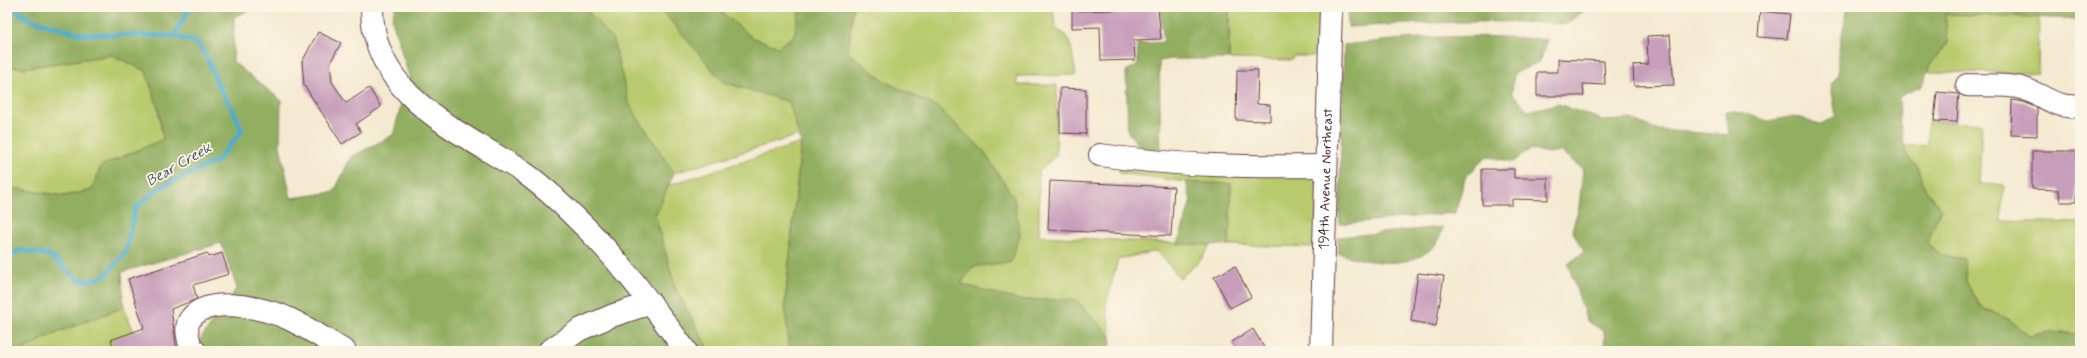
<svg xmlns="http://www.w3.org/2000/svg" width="2087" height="358" font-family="Mynerve,sans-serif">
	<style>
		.green { fill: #b8ca6d; stroke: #81744c }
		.forest { fill: #92ae60; stroke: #6e6646 }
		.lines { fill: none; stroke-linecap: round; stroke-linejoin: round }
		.stream { stroke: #4babca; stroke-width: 5 }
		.building { fill: #c79fbb }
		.minor-casing { stroke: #643d44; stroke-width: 24 }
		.minor { stroke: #fff; stroke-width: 22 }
		.labels { text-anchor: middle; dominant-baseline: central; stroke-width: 3.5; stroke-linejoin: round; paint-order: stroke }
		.street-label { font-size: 14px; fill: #4a1f2b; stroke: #fcf5e5 }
		.water-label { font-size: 15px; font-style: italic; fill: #4a576b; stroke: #fcf5e5 }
	</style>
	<rect width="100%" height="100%" fill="#fcf5e5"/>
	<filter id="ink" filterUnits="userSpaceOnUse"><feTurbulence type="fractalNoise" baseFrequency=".025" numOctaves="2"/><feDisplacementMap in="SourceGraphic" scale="8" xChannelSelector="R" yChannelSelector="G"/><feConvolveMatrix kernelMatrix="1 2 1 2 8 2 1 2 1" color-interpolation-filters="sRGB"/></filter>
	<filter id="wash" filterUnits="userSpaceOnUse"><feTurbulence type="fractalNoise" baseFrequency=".012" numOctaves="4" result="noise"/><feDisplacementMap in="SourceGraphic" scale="16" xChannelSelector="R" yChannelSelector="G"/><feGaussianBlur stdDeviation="0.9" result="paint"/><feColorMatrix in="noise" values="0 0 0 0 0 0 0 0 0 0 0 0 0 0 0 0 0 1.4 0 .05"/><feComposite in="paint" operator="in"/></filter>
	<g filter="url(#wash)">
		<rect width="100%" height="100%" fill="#f4ead1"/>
		<path class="green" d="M 584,7 L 655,7 L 667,16 L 723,82 L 789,101 L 799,135 L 674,173 L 629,104 L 613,40 Z
			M 716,7 L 797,7 L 799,13 L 794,36 L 778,47 L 751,37 Z
			M 853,7 L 1053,7 L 1055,25 L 1070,41 L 1076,75 L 1017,76 L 1017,85 L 1057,85 L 1056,155 L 1039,172 L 1039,236 L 1210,245 L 1200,261 L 1180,278 L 1157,251 L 1118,259 L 1106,304 L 1111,337 L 1076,300 L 1019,300 L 960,284 L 971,267 L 983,150 L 937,107 L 886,82 L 864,81 L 848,53 Z
			M 1229,7 L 1323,7 L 1319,52 L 1314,56 L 1295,56 L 1290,60 L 1229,59 Z
			M 1945,14 L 2039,17 L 2038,73 L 1928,72 L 1931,63 L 1948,42 Z
			M 112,55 L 146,71 L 158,108 L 163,140 L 101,166 L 92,190 L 64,196 L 13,188 L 7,183 L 7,66 L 25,68 Z
			M 1928,121 L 1982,124 L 1979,184 L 2004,185 L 2001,221 L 2080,223 L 2080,334 L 2050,332 L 2029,336 L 2011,321 L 1980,306 L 1966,281 L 1965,259 L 1941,255 L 1926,243 L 1941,209 L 1925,189 L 1919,169 L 1906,154 L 1904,146 L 1928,145 Z
			M 801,143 L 785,304 L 789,351 L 709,351 L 675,287 L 655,215 L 669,185 Z
			M 1120,165 L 1318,174 L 1316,247 L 1229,245 L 1231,184 L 1186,182 L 1119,173 Z
			M 124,307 L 134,332 L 115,351 L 21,351 L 53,334 Z"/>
		<path class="forest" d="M 7,7 L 255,7 L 234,17 L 233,62 L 281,100 L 280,146 L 291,198 L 334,192 L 351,157 L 393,135 L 409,77 L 392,19 L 395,7 L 584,7 L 613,40 L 629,104 L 674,173 L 655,215 L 675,287 L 709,351 L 192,351 L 237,288 L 221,243 L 122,272 L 124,307 L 53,334 L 21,351 L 7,351 L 7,183 L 13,188 L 64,196 L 92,190 L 101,166 L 163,139 L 158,108 L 146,71 L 112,55 L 25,68 L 7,66 Z
			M 655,7 L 716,7 L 751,37 L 778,47 L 794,36 L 799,13 L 797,7 L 853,7 L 848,53 L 886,82 L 937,107 L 983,150 L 1014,198 L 1020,234 L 1011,262 L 972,267 L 961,284 L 1019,300 L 1076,300 L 1111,337 L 1110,351 L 789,351 L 785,304 L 801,143 L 789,102 L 723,82 L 667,16 Z
			M 1160,7 L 1229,7 L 1229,59 L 1172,59 L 1159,61 L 1161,153 L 1153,156 L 1139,146 L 1128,132 L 1126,71 L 1138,64 L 1137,44 L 1164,42 Z
			M 1348,7 L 1589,7 L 1567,24 C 1494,19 1422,23 1348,27 Z
			M 1848,7 L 2080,7 L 2080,19 L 1945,14 L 1948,42 L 1931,63 L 1922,86 L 1899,97 L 1900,123 L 1906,154 L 1919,169 L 1925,189 L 1941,209 L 1927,243 L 1941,255 L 1965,259 L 1966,281 L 1980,306 L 2011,321 L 2029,336 L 2050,332 L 2080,334 L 2080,351 L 1605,351 L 1604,331 L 1587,321 L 1568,264 L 1584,252 L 1572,230 L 1579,207 L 1583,169 L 1560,151 L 1548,153 L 1530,149 L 1513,162 L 1487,156 L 1465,178 L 1455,213 L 1339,224 L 1344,45 C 1415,37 1477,33 1548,40 L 1540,61 L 1514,74 L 1512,93 L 1528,111 L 1558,104 L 1605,121 L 1631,119 L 1659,130 L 1729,135 L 1726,111 L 1743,113 L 1768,121 L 1795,116 L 1819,125 L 1836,116 L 1831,85 L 1838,75 L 1838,53 Z
			M 1186,182 L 1231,184 L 1229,245 L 1178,244 L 1191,201 Z
			M 1443,227 C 1441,232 1440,240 1436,244 C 1413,271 1368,263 1338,253 L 1338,237 Z"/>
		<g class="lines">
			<path class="stream" d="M 174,36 L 190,7
				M 7,258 L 19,250 L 50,255 L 78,280 L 89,281 L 106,275 L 125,253 L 136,207 L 161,187 L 217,161 L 242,131 L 234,112 L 217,83 L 207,57 L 196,42 L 174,36 L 81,34 L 31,20 L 10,7"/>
		</g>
		<g id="blocks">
			<path class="building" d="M 1158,9 L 1161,39 L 1134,40 L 1135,60 L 1101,61 L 1100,27 L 1072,28 L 1072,11 Z
				M 1760,11 L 1790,14 L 1787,39 L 1758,37 Z
				M 318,32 L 341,43 L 330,63 L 332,82 L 346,103 L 369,88 L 381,107 L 356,124 L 361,132 L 342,144 L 304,85 L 302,62 Z
				M 1670,35 L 1674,85 L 1634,86 L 1633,65 L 1648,64 L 1647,36 Z
				M 1558,59 L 1604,61 L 1605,85 L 1583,84 L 1584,96 L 1537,96 L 1537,72 L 1558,72 Z
				M 1237,70 L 1258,70 L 1257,104 L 1270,105 L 1270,121 L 1236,120 Z
				M 1060,88 L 1086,89 L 1086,134 L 1060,133 Z
				M 1937,92 L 1959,94 L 1957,122 L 1934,121 Z
				M 2012,100 L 2024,102 L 2037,108 L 2037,136 L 2011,135 Z
				M 2032,151 L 2077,151 L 2076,202 L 2060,202 L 2059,190 L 2032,189 Z
				M 1482,169 L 1514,169 L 1514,178 L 1548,178 L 1548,200 L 1512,199 L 1512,205 L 1482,205 Z
				M 1050,181 L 1174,187 L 1171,236 L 1048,230 Z
				M 207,253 L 209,257 L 222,253 L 229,274 L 193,285 L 197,299 L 171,309 L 177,351 L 115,351 L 111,340 L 144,328 L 128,279 Z
				M 1235,266 L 1251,297 L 1230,308 L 1214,277 Z
				M 1418,273 L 1444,276 L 1436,326 L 1411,321 Z
				M 1253,329 L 1266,351 L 1236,351 L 1232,342 Z"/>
		</g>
	</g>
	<g filter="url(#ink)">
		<use href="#blocks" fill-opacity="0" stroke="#643d44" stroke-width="1"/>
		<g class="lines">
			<defs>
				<g id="minor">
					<path d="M 372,7 C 371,96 460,131 523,172 C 542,185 560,202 576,218 C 618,258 652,305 686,351"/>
					<path d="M 1967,85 C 1984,86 2005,84 2021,88 C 2042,93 2057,111 2080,105"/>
					<path d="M 1100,155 C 1174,166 1251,167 1326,166"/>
					<path d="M 195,351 L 191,348 C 189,341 185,329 189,321 C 204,295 257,307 280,315 C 303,324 324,339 345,351"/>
					<path d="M 549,351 L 579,330 L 611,316 L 651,303"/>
					<path id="s1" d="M 1321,351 L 1331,7"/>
				</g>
			</defs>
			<use href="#minor" class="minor-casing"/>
			<use href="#minor" class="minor"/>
		</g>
	</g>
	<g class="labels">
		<g class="street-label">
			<text stroke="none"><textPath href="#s1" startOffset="172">194th Avenue Northeast</textPath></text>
		</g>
		<g class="water-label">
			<text transform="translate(179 165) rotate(-30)">Bear Creek</text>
		</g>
	</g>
	<rect width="2087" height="358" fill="none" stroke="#fcf5e5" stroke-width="24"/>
</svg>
